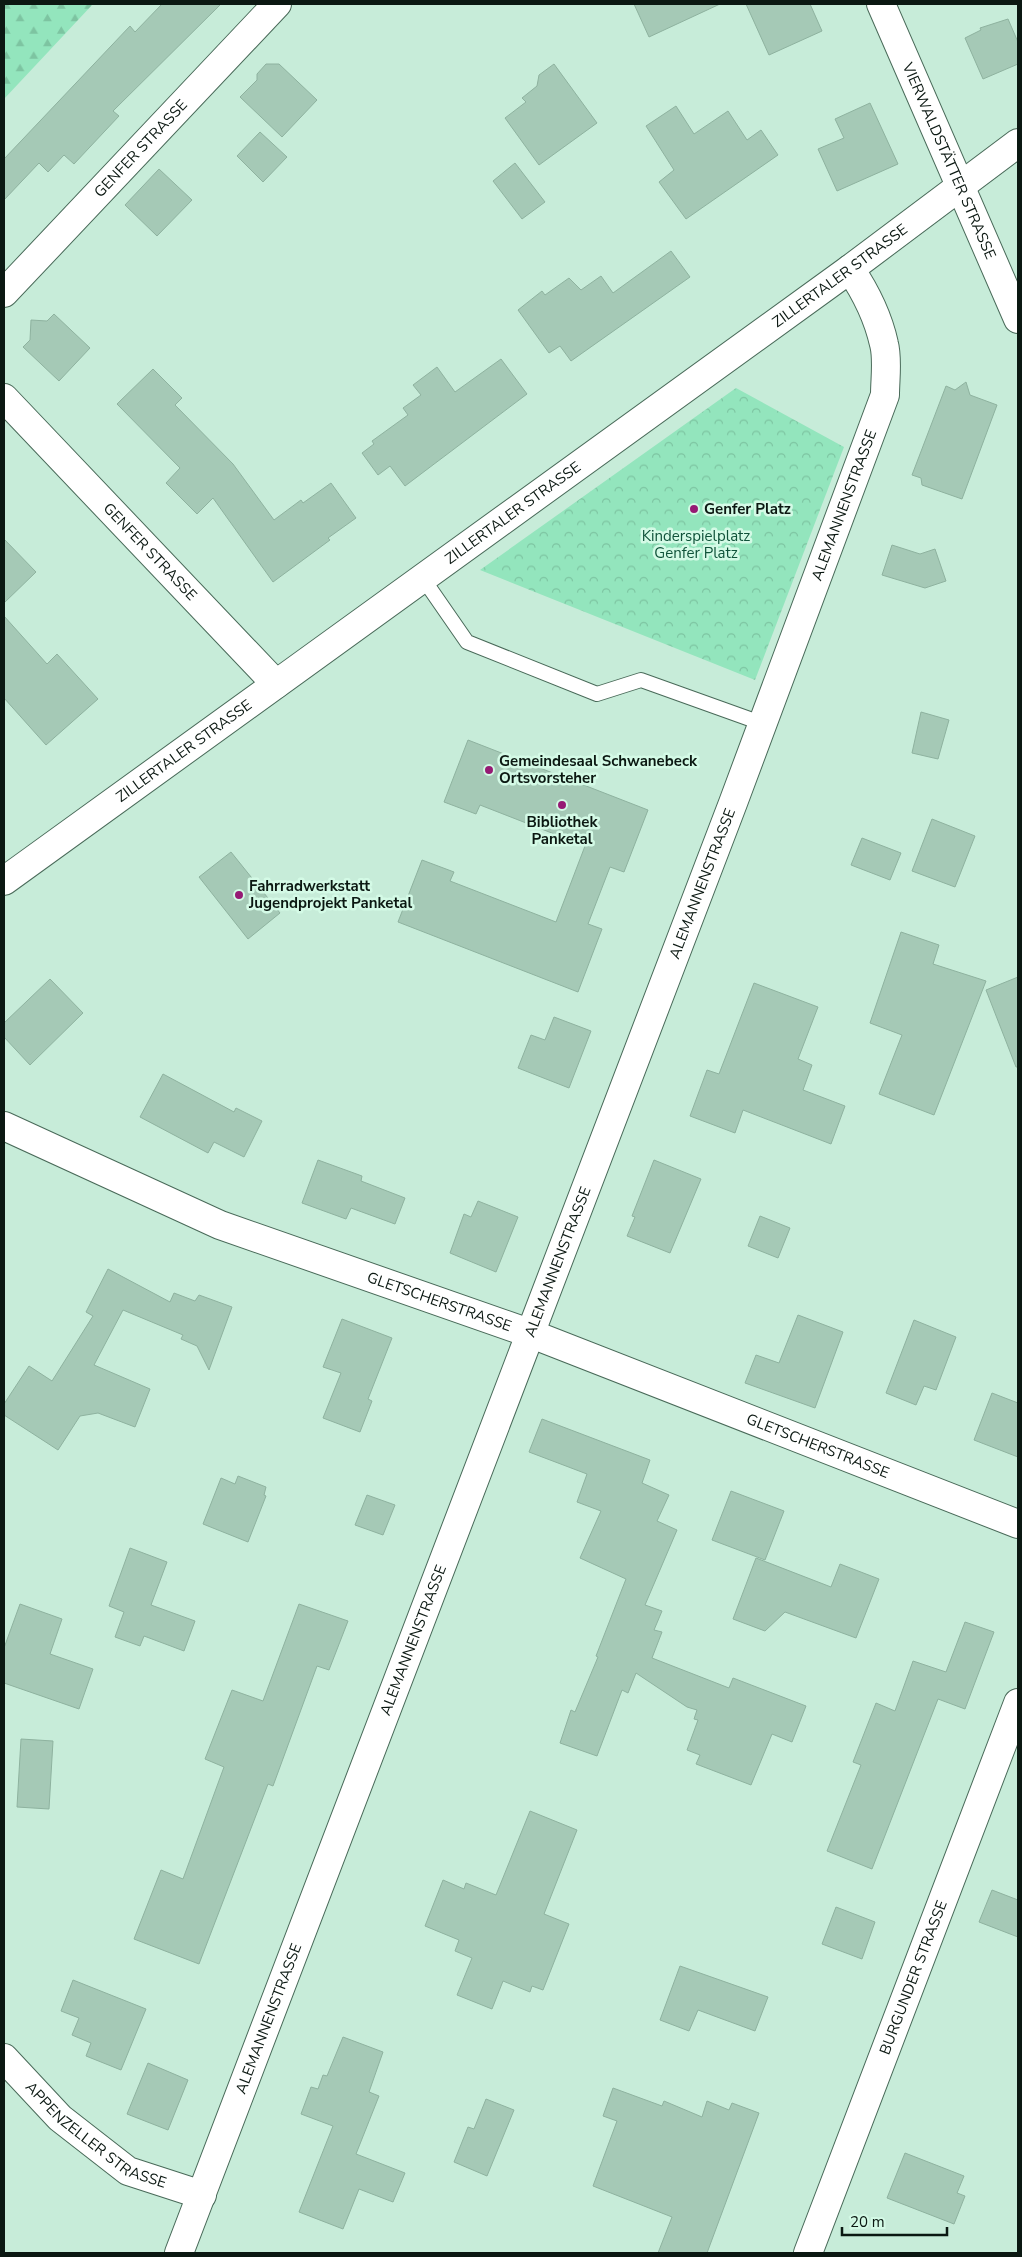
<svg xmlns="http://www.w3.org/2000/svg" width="1022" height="2257" font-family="'Nunito Sans',sans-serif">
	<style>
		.forest { fill: url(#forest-firs) }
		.park { fill: url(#park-crowns) }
		.building { fill: #a5c9b6; stroke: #8eb29f }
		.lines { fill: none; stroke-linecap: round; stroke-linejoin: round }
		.service-casing { stroke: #496a59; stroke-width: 16 }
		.minor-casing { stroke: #496a59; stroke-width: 30 }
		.tertiary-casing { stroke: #496a59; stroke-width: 30 }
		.service { stroke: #fff; stroke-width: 14 }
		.minor { stroke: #fff; stroke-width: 28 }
		.tertiary { stroke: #fff; stroke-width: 28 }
		.poi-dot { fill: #961a74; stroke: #d4fae6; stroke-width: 2 }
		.labels { text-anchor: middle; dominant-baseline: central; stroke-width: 5; stroke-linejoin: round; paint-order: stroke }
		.street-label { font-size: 15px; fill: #0b1812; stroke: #d4fae6 }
		.poi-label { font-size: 15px; font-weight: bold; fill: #0b1812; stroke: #d4fae6; text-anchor: start }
		.park-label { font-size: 15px; fill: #0f5239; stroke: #d4fae6 }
	</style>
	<defs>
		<pattern id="forest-firs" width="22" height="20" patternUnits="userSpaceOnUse" patternTransform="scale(1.25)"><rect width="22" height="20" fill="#93e5bd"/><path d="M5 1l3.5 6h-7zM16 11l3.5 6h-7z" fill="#7dc4a1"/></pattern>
		<pattern id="park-crowns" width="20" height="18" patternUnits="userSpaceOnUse" patternTransform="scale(1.25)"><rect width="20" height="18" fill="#93e5bd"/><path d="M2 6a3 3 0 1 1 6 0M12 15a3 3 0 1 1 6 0" fill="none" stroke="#7dc4a1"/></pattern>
	</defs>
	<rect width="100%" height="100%" fill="#c7ecd9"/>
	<path class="forest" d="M 4,4 L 93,4 L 4,99 Z"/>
	<path class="park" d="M 736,388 L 844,447 L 755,680 L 480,570 Z"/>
	<path class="building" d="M 162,4 L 221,4 L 113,111 L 119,116 L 74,164 L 64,155 L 48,172 L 39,163 L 4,200 L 4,159 L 130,26 L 135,32 Z
		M 634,4 L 720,4 L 649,37 Z
		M 746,4 L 810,4 L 822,31 L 769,55 Z
		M 1008,19 L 1018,42 L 1018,64 L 983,79 L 965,38 L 981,30 L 980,28 Z
		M 266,64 L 279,64 L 317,100 L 282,137 L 240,97 L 257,80 L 257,74 Z
		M 554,64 L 597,123 L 539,165 L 505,118 L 526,102 L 522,98 L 537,86 L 539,75 Z
		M 870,103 L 898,164 L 837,191 L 818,149 L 844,138 L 835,119 Z
		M 676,106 L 694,134 L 728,111 L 747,140 L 761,130 L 778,155 L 686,219 L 659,182 L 674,170 L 646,126 Z
		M 260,132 L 287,157 L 263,182 L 237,156 Z
		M 515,163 L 545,202 L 522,219 L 493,181 Z
		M 159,169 L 192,200 L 157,236 L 125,205 Z
		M 671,251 L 690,277 L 571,361 L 560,346 L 549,353 L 518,310 L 542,291 L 545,295 L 569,278 L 581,290 L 601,276 L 613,293 Z
		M 54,314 L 90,348 L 59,381 L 23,347 L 30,340 L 31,320 L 47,321 Z
		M 501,359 L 527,394 L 405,486 L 390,466 L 378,475 L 362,453 L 374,444 L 372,441 L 408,415 L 403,408 L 421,395 L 413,385 L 437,367 L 455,392 Z
		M 153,369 L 182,398 L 175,405 L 233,464 L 274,520 L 301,500 L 303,503 L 331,483 L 356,518 L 328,538 L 330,540 L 273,582 L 213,498 L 197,514 L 166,483 L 180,468 L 117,404 Z
		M 966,382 L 970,395 L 997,405 L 962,499 L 922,485 L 921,478 L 912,475 L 946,386 L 955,390 Z
		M 4,539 L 36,572 L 4,603 Z
		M 892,545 L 920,554 L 935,549 L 946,581 L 925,588 L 882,575 Z
		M 4,616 L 47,664 L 57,654 L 98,699 L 46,745 L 4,698 Z
		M 921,712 L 949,720 L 938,759 L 912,753 Z
		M 468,740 L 648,810 L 624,872 L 610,867 L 588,924 L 602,929 L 578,992 L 398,922 L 422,860 L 454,872 L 450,881 L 556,922 L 585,846 L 480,805 L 476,814 L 444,802 Z
		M 932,819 L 975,836 L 955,887 L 912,871 Z
		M 862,838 L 901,853 L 890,880 L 851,865 Z
		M 231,852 L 280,913 L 248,939 L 199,877 Z
		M 901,932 L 939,945 L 933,964 L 986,981 L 934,1115 L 879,1094 L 902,1035 L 870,1023 Z
		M 1018,977 L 1018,1067 L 1016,1067 L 986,990 Z
		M 50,979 L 83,1013 L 30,1065 L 4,1037 L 4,1023 Z
		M 754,983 L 818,1007 L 798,1059 L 812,1065 L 803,1090 L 845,1106 L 831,1144 L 743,1110 L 735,1133 L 690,1116 L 707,1070 L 719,1074 Z
		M 554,1017 L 591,1031 L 569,1088 L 518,1068 L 531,1035 L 545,1040 Z
		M 163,1074 L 234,1112 L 236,1108 L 262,1121 L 244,1157 L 214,1142 L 208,1153 L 140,1117 Z
		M 318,1160 L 362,1176 L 361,1181 L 405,1198 L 395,1224 L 351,1208 L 346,1219 L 302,1203 Z
		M 654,1160 L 701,1179 L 670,1253 L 627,1236 L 635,1217 L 632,1216 Z
		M 478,1201 L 518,1217 L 496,1272 L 450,1253 L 464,1214 L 471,1217 Z
		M 760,1216 L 790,1228 L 778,1258 L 748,1246 Z
		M 108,1269 L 170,1302 L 174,1293 L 195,1301 L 199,1295 L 232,1307 L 209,1370 L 197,1346 L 181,1339 L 183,1335 L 123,1310 L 94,1365 L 150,1389 L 135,1427 L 98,1413 L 80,1416 L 58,1450 L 4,1415 L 4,1404 L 29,1366 L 52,1381 L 93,1316 L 86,1312 Z
		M 798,1315 L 843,1332 L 815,1408 L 745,1383 L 756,1355 L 779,1363 Z
		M 342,1319 L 392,1338 L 368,1399 L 372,1401 L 360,1432 L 323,1418 L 341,1373 L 323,1367 Z
		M 914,1320 L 956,1337 L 936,1390 L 924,1386 L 916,1405 L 886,1393 Z
		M 992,1393 L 1018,1403 L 1018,1457 L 974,1440 Z
		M 542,1419 L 650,1460 L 642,1483 L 669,1495 L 657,1521 L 677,1530 L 645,1605 L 662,1611 L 654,1630 L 662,1632 L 652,1658 L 729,1688 L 733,1678 L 806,1706 L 792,1742 L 772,1734 L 751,1785 L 696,1764 L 700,1755 L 687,1750 L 698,1720 L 694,1719 L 697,1710 L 687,1707 L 636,1673 L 628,1693 L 622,1690 L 597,1756 L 560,1743 L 571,1710 L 575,1712 L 598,1657 L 596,1656 L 626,1579 L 580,1558 L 601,1511 L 577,1502 L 587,1474 L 529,1452 Z
		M 238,1476 L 266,1487 L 264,1495 L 266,1496 L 248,1542 L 203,1524 L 221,1478 L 235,1484 Z
		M 731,1491 L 784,1511 L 765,1560 L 712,1540 Z
		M 367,1495 L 395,1505 L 383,1535 L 355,1525 Z
		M 130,1548 L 167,1562 L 151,1605 L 195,1621 L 184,1651 L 144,1636 L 140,1646 L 115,1637 L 124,1612 L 109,1606 Z
		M 756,1558 L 831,1587 L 840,1564 L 879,1579 L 856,1638 L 785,1612 L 765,1631 L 733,1619 Z
		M 20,1604 L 62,1619 L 50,1654 L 93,1669 L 79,1709 L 4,1683 L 4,1648 Z
		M 299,1604 L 348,1621 L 329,1670 L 317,1666 L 273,1786 L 268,1784 L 199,1964 L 134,1939 L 161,1870 L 183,1879 L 224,1767 L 205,1759 L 232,1690 L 263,1701 Z
		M 965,1622 L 994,1632 L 965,1709 L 938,1699 L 872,1869 L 827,1851 L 861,1765 L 853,1762 L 876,1703 L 895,1711 L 913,1661 L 946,1672 Z
		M 21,1739 L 53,1741 L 49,1809 L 17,1807 Z
		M 530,1811 L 577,1830 L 544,1914 L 569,1924 L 543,1990 L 532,1986 L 530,1992 L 503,1981 L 492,2009 L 457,1995 L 472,1958 L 455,1951 L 459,1940 L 425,1926 L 443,1880 L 464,1889 L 466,1883 L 496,1895 Z
		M 992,1890 L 1018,1900 L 1018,1937 L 979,1922 Z
		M 836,1907 L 875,1922 L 862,1959 L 822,1944 Z
		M 680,1966 L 768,1997 L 755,2031 L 698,2010 L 689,2031 L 660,2020 Z
		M 73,1980 L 146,2009 L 121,2070 L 86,2056 L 91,2043 L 72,2035 L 79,2018 L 61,2011 Z
		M 343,2037 L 383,2052 L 369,2092 L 379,2096 L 356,2154 L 405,2173 L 393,2202 L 359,2189 L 343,2229 L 299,2212 L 333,2126 L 301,2114 L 311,2087 L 318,2089 L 323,2075 L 327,2076 Z
		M 148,2063 L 188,2080 L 168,2130 L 127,2114 Z
		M 613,2088 L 662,2106 L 664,2101 L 702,2117 L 707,2101 L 729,2110 L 732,2103 L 759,2113 L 707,2253 L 658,2253 L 672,2217 L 593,2186 L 617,2121 L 603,2116 Z
		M 486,2099 L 514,2110 L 487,2176 L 454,2162 L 468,2127 L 474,2129 Z
		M 905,2153 L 964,2176 L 957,2193 L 965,2196 L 954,2224 L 887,2198 Z"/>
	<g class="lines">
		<defs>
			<path id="service" d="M 422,577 L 467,642 L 597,694 L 641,680 L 761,723"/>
			<g id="minor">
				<path id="s1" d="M 881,4 L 1018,319"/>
				<path id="s2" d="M 4,293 L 277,4"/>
				<path id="s3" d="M 4,398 L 276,684"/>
				<path id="s4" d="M 4,1126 L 220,1225 L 529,1333 L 1018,1524"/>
				<path id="s5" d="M 4,2058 L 60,2118 L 128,2171 L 202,2195"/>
				<path id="s6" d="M 179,2253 L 733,803 L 885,395 C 885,379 888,359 884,344 C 878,317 865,291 850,269"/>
				<path id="s7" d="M 808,2253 L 1018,1703"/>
			</g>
			<g id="tertiary">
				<path id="s8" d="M 4,881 L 850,269 L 1018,143"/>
			</g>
		</defs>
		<use href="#service" class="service-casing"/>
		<use href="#minor" class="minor-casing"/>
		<use href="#tertiary" class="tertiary-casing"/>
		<use href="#service" class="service"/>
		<use href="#minor" class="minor"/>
		<use href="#tertiary" class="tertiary"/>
	</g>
	<g class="poi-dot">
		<circle cx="694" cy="509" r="5"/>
		<circle cx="489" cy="770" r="5"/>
		<circle cx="562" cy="805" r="5"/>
		<circle cx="239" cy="895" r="5"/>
	</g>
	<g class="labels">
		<g class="street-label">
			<text stroke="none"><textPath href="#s2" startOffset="199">GENFER STRASSE</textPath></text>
			<text stroke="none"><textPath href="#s1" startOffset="171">VIERWALDSTÄTTER STRASSE</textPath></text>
			<text stroke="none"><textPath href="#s8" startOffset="1032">ZILLERTALER STRASSE</textPath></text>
			<text stroke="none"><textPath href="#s6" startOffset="1870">ALEMANNENSTRASSE</textPath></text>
			<text stroke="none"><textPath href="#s8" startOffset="628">ZILLERTALER STRASSE</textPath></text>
			<text stroke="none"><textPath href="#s3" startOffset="212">GENFER STRASSE</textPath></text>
			<text stroke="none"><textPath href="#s8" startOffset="222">ZILLERTALER STRASSE</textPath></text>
			<text stroke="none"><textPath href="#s6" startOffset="1466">ALEMANNENSTRASSE</textPath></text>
			<text stroke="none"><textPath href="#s6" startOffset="1061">ALEMANNENSTRASSE</textPath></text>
			<text stroke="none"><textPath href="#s4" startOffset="470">GLETSCHERSTRASSE</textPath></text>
			<text stroke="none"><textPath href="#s4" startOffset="875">GLETSCHERSTRASSE</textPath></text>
			<text stroke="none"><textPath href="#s6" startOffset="656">ALEMANNENSTRASSE</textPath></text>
			<text stroke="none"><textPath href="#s7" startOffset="295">BURGUNDER STRASSE</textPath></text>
			<text stroke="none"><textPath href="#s6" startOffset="251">ALEMANNENSTRASSE</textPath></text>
			<text stroke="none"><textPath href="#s5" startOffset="122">APPENZELLER STRASSE</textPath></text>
		</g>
		<g class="poi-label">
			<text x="704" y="509">Genfer Platz</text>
			<text x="499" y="761">Gemeindesaal Schwanebeck<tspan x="499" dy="17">Ortsvorsteher</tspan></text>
			<text x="562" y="822" text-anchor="middle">Bibliothek<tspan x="562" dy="17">Panketal</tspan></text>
			<text x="249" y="886">Fahrradwerkstatt<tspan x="249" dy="17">Jugendprojekt Panketal</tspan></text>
		</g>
		<g class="park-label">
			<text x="696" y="536">Kinderspielplatz<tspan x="696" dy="17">Genfer Platz</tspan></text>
		</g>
	</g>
	<rect width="1022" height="2257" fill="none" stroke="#0b1812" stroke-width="10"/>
	<path d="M842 2227v8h105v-8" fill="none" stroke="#0b1812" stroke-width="2.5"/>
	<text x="850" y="2227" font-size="15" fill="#0b1812" stroke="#d4fae6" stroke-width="4" paint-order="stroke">20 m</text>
</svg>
